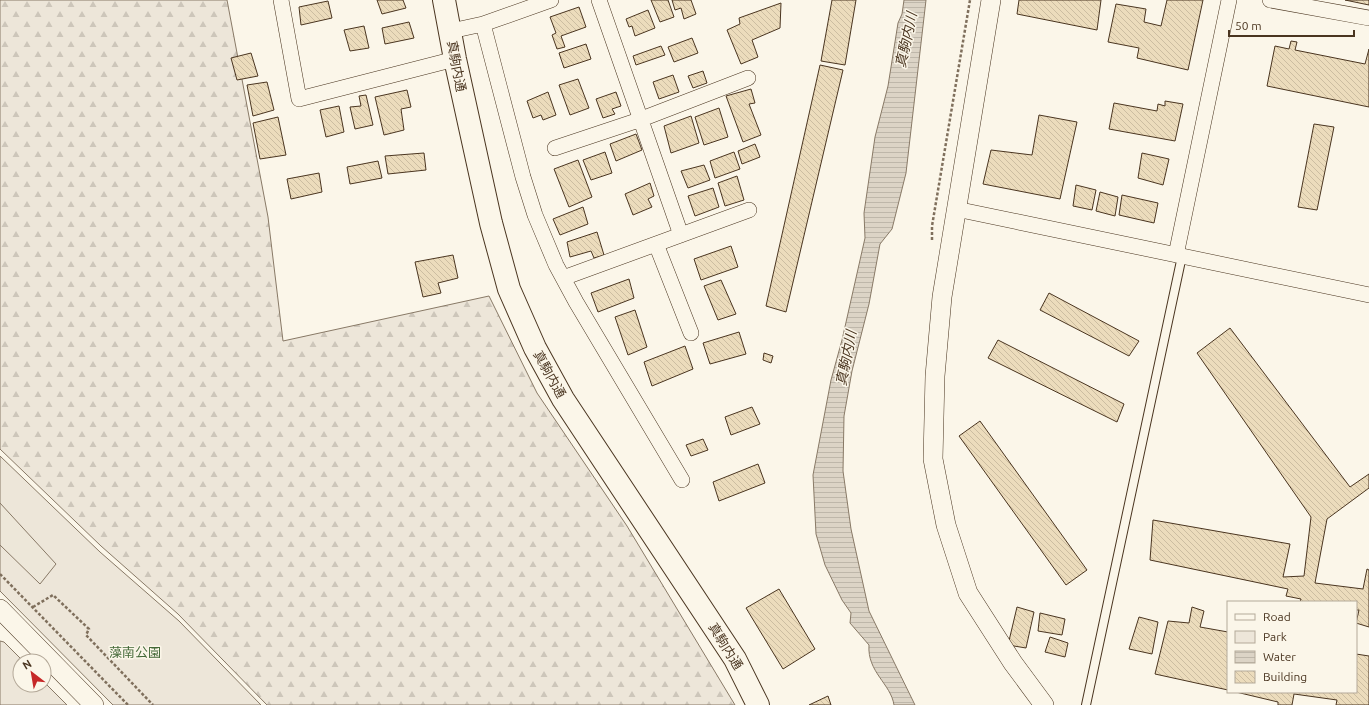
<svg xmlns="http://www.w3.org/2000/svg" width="1369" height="705" font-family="Ubuntu,'Noto Sans JP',sans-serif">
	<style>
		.forest { fill: url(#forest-firs); stroke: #887966 }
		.park { fill: #ede6d9; stroke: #887966 }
		.parking { fill: #ede7d9; stroke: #887966 }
		.water { fill: url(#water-rules); stroke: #887966 }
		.building { fill: url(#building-back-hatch); stroke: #4a3520 }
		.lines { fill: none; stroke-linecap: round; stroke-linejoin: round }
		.service-casing { stroke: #4a3520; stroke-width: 10 }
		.minor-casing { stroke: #4a3520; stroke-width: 16 }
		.tertiary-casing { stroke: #4a3520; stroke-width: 20 }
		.trunk-casing { stroke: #4a3520; stroke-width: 24 }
		.path { stroke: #7f6f5c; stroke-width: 2.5; stroke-dasharray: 3 2; stroke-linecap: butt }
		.service { stroke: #fbf6e9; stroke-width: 8 }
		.minor { stroke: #fbf6e9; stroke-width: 15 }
		.tertiary { stroke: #fbf6e9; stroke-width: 19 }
		.trunk { stroke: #fbf6e9; stroke-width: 22 }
		.labels { text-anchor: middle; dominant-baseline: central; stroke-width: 3; stroke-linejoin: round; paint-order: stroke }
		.street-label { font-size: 13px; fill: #4a3520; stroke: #fbf6e9 }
		.park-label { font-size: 13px; fill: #436837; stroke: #fbf6e9 }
		.water-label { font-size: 14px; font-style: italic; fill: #4a3520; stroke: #fbf6e9 }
	</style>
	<defs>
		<pattern id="forest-firs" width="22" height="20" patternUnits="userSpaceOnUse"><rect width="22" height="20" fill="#ede6d9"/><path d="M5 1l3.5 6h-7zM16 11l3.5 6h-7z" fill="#cdc6ba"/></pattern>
		<pattern id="water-rules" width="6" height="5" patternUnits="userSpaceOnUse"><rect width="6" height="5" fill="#dcd4c6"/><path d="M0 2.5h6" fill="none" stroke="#beb7aa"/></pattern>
		<pattern id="building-back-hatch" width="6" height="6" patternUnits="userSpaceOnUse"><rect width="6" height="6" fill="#ecdcbc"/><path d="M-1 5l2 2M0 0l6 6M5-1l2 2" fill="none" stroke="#ccbda1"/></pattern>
	</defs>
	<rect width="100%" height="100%" fill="#fbf6e9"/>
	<path class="forest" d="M 0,0 L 227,0 L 268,217 L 283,341 L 489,296 L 537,393 L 627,526 L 735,705 L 267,705 L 178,614 L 101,546 L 0,449 Z"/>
	<path class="park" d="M 0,456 L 100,552 L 179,621 L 261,705 L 113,705 L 0,591 Z
		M 0,641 L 4,642 L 23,661 L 20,661 L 20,685 L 44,685 L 44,682 L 67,705 L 0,705 Z"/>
	<path class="parking" d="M 0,503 L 56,564 L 40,584 L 0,545 Z"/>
	<path class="water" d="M 904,0 L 926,0 L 906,173 L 892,229 L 880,244 L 869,304 L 852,371 L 844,416 L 843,471 L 851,529 L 869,611 L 915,705 L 894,705 C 891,684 867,672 869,645 L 850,623 L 851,613 L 842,600 L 825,565 L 816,534 L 813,475 L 831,380 L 842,340 L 865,238 L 864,213 L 875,137 L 888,86 L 898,23 L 902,14 Z"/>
	<path class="building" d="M 377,0 L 403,0 L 406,8 L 382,14 Z
		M 651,0 L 668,0 L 674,17 L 660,22 Z
		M 672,0 L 691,0 L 696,14 L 684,19 L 681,8 L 675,10 Z
		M 832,0 L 856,0 L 845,65 L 821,61 Z
		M 1019,0 L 1101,0 L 1097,30 L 1017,14 Z
		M 1167,0 L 1203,0 L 1188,70 L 1137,58 L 1139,48 L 1108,42 L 1116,4 L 1146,9 L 1144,22 L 1161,26 Z
		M 1345,0 L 1369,0 L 1369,5 Z
		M 328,1 L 332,18 L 301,25 L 299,7 Z
		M 781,3 L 780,28 L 752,40 L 758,57 L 741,64 L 727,30 L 740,24 L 739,18 Z
		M 579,7 L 586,27 L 561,36 L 565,47 L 557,49 L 552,35 L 556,33 L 550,17 Z
		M 648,10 L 655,28 L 635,36 L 632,26 L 629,27 L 626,19 Z
		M 409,22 L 414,38 L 385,44 L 382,28 Z
		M 364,26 L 369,48 L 350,51 L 344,30 Z
		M 692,38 L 698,53 L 674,62 L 668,47 Z
		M 1291,41 L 1297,42 L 1295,50 L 1365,64 L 1369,49 L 1369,107 L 1267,86 L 1275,46 L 1289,49 Z
		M 586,44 L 591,59 L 564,68 L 559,53 Z
		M 661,46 L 665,55 L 636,65 L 633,56 Z
		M 251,53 L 258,76 L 237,80 L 231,58 Z
		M 820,65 L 843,70 L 786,312 L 766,306 Z
		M 703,71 L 707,83 L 693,88 L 688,76 Z
		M 673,75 L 679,92 L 659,99 L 653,82 Z
		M 578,79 L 589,108 L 570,115 L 559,85 Z
		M 267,82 L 274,110 L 253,116 L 247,85 Z
		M 751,89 L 755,103 L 749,104 L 761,135 L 743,142 L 726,96 Z
		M 407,90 L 411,107 L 401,109 L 404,130 L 384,135 L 375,97 Z
		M 548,92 L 556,115 L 543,120 L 541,115 L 533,118 L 527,101 Z
		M 616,92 L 621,106 L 612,109 L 615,114 L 603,118 L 596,99 Z
		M 366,95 L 373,125 L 355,129 L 350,107 L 361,106 L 359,96 Z
		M 1165,101 L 1183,104 L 1175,141 L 1109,129 L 1114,103 L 1157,111 L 1158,104 L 1165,106 Z
		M 339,106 L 344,132 L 326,137 L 320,110 Z
		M 719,108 L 728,137 L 704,145 L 695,117 Z
		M 1039,115 L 1077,122 L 1060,199 L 983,184 L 991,150 L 1032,155 Z
		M 691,116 L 699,143 L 671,153 L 664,126 Z
		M 278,117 L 286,155 L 260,159 L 253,123 Z
		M 1314,124 L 1334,127 L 1317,210 L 1298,207 Z
		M 636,134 L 642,150 L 616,161 L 610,144 Z
		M 755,144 L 760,157 L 742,164 L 738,151 Z
		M 605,152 L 612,173 L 591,180 L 583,160 Z
		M 734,152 L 740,169 L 715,178 L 710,161 Z
		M 424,153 L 426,170 L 388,174 L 385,156 Z
		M 1142,153 L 1169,159 L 1163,185 L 1138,178 Z
		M 578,160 L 592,197 L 569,207 L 554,169 Z
		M 378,161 L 382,178 L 350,184 L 347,167 Z
		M 704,165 L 710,180 L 688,188 L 681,171 Z
		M 319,173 L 322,192 L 291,199 L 287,179 Z
		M 737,176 L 744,200 L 725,206 L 718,183 Z
		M 650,183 L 654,196 L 648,199 L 652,207 L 633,215 L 625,194 Z
		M 1076,185 L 1096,190 L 1092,210 L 1073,206 Z
		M 713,188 L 719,207 L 695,216 L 688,196 Z
		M 1100,192 L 1118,197 L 1115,216 L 1096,211 Z
		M 1122,195 L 1158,203 L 1154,223 L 1119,215 Z
		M 583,207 L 588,224 L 560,235 L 553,219 Z
		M 597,232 L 604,255 L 594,258 L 591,251 L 570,257 L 567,242 Z
		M 731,246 L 738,267 L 701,280 L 694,259 Z
		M 453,255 L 458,278 L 438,283 L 441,293 L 423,297 L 415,262 Z
		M 629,279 L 634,298 L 598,312 L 591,293 Z
		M 721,280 L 736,314 L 718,320 L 704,286 Z
		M 1049,293 L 1139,341 L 1129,356 L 1040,310 Z
		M 635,310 L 647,347 L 628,355 L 615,317 Z
		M 1230,328 L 1350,487 L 1369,474 L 1369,488 L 1327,519 L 1315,583 L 1363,589 L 1367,569 L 1369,570 L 1369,627 L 1356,623 L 1359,610 L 1356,610 L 1356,602 L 1300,602 L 1301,599 L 1286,596 L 1288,589 L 1150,560 L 1153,520 L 1290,544 L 1283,577 L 1304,576 L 1311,517 L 1197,353 Z
		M 739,332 L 746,354 L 710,364 L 703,343 Z
		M 998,340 L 1124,404 L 1117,422 L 988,358 Z
		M 685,346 L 693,369 L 652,386 L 644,362 Z
		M 764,353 L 773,356 L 771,363 L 763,360 Z
		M 752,407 L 760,424 L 731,435 L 725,417 Z
		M 980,421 L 1087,570 L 1066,585 L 959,436 Z
		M 703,439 L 708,450 L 691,456 L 686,445 Z
		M 758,464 L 765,483 L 719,501 L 713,482 Z
		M 779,589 L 815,649 L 783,669 L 746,608 Z
		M 1017,607 L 1034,612 L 1026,648 L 1008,645 Z
		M 1192,607 L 1204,611 L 1200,627 L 1228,632 L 1228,690 L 1155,674 L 1168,621 L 1189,623 Z
		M 1040,613 L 1065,619 L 1062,635 L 1038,631 Z
		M 1139,617 L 1158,622 L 1152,654 L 1129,649 Z
		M 1050,637 L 1068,643 L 1065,657 L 1045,652 Z
		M 1356,654 L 1369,656 L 1369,705 L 1336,705 L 1337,700 L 1294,694 L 1292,705 L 1278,705 L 1278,702 L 1236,692 L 1356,692 Z
		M 828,696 L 831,705 L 809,705 Z"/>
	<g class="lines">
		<defs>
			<path id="service" d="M 1086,705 L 1182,256"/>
			<path id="minor" d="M 281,0 L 299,99 L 455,59
				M 599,0 L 681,235
				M 1270,0 L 1369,18
				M 483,24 L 523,177 L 535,215 L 556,265 L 576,302 L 682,480
				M 451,31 L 483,24 L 551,0
				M 555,148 L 639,120 L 748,78
				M 956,209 L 1369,295
				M 656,244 L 691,333
				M 1176,255 L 1229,0
				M 563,278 L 749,210"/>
			<path id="tertiary" d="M 991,0 L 942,297 L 935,376 L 933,459 L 946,525 L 968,593 L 1013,663 L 1044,705
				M 0,609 L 94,705"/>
			<path id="trunk" d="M 444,0 L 455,59 L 491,223 L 509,289 L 535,348 L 563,399 L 735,659 L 758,705"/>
		</defs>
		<use href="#service" class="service-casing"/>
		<use href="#minor" class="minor-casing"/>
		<use href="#tertiary" class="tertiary-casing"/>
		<use href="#trunk" class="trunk-casing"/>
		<path class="path" d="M 932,240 L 932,226 L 970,0
			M 0,574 L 128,705
			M 33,607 L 53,595 L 89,629 L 86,635 L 153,705"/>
		<use href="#service" class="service"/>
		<use href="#minor" class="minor"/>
		<use href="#tertiary" class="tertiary"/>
		<use href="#trunk" class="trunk"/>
	</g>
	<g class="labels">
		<g class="street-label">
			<text transform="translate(457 66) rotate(79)">真駒内通</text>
			<text transform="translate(550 374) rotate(61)">真駒内通</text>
			<text transform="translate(726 646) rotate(58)">真駒内通</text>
		</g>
		<g class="park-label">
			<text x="135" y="652">藻南公園</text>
		</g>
		<g class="water-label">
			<text transform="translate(906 40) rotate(-78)">真駒内川</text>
			<text transform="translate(846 358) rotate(-79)">真駒内川</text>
		</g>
	</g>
	<rect x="1227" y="601" width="130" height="92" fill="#fbf6e9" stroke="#b4a999"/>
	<rect x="1235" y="614" width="20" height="6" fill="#fbf6e9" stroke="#b4a999"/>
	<text x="1263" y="621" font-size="12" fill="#4a3520">Road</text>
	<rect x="1235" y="631" width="20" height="12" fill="#ede6d9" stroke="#b4a999"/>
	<text x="1263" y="641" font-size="12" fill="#4a3520">Park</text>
	<rect x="1235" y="651" width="20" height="12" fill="url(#water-rules)" stroke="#b4a999"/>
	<text x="1263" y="661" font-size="12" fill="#4a3520">Water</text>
	<rect x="1235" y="671" width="20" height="12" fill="url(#building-back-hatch)" stroke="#b4a999"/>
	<text x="1263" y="681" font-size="12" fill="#4a3520">Building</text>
	<g transform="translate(32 673) rotate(329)"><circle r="19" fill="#fbf6e9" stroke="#b4a999"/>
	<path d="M0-3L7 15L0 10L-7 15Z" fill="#c62828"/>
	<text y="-6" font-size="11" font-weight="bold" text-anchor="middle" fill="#4a3520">N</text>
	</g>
	<path d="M1229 30v6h125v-6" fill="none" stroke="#4a3520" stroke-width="2"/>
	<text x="1235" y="30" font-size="12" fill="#4a3520" stroke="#fbf6e9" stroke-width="3" paint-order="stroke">50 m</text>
</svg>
